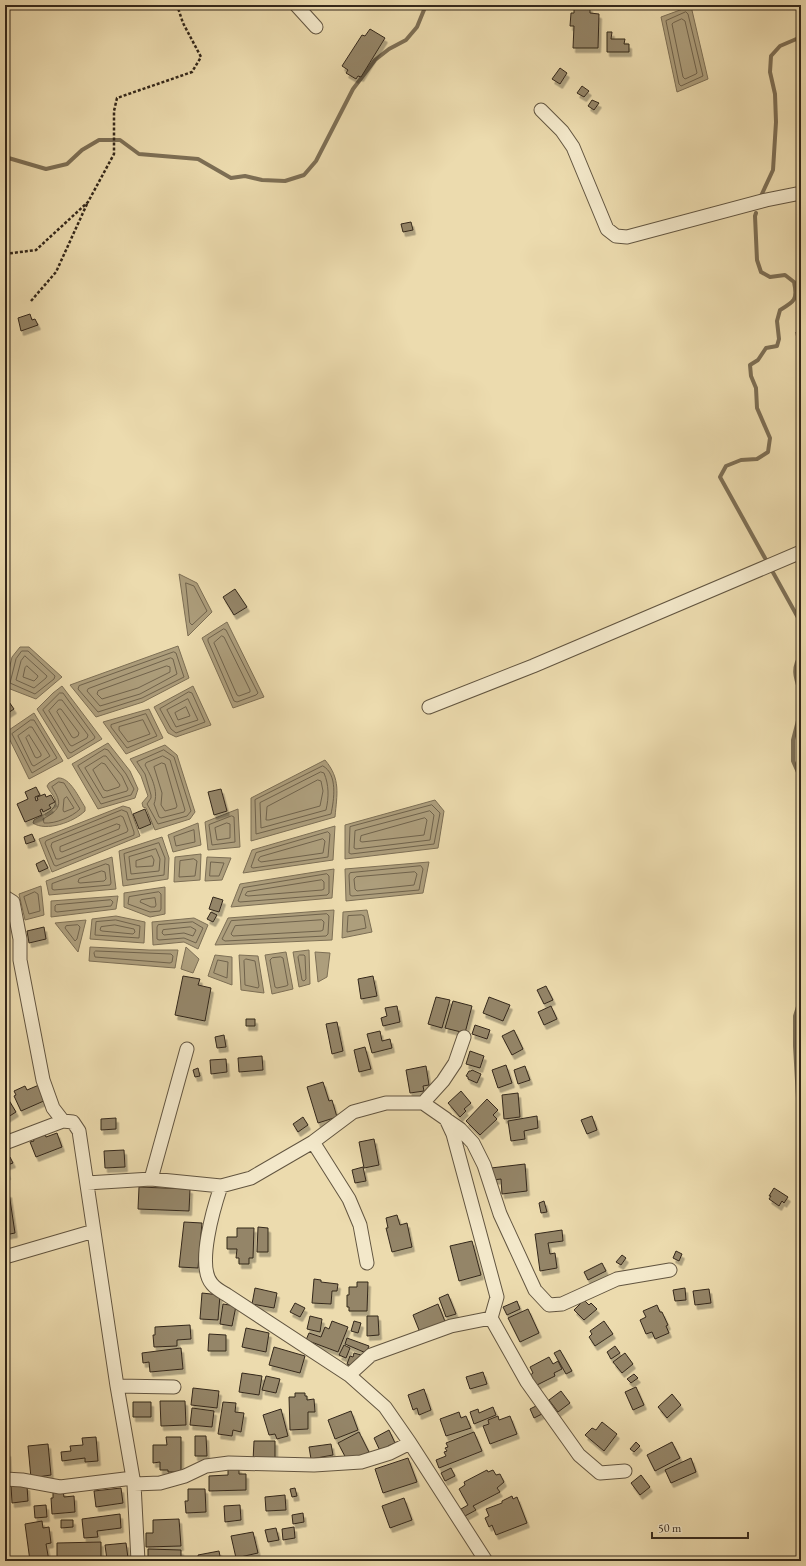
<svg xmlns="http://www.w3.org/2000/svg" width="806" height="1566" font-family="'EB Garamond',serif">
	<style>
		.water { fill: #ad9e7c; stroke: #7d6f55 }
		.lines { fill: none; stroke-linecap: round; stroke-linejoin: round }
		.shore { stroke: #70634c; stroke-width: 1 }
		.stream { stroke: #7d6f55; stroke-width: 4 }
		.building { fill: #948567; stroke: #34281b; filter: url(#shadow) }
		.minor-casing { stroke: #625540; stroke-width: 15 }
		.path { stroke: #34281b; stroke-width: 2.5; stroke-dasharray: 3 2; stroke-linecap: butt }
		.minor { stroke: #f3e8ca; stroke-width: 13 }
	</style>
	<defs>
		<filter id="shadow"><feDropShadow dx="2.5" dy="4.5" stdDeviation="0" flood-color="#0004"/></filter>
	</defs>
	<rect width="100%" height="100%" fill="#ecdbae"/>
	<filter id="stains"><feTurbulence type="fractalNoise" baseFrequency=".005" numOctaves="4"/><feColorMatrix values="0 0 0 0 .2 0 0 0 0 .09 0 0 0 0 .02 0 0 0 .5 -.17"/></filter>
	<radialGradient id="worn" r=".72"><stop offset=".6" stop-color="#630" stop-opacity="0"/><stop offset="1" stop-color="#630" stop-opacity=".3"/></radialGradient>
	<path class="water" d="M 691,6 L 708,79 L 677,92 L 661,17 Z
		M 179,574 L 197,583 L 212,612 L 188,636 Z
		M 227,622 L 264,697 L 233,708 L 202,638 Z
		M 178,646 L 189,678 L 143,702 L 96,717 L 70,685 Z
		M 20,647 L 29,647 L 62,677 L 36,699 L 5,687 L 12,657 Z
		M 62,686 L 102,739 L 68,759 L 37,709 L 53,693 Z
		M 193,686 L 211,725 L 176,737 L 168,733 L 154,707 Z
		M 149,709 L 163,738 L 126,754 L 103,722 Z
		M 34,713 L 63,761 L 29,779 L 6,732 Z
		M 108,743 L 130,771 L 138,789 L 135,798 L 98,809 L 72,764 Z
		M 165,745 L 177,755 L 195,812 L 190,819 L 155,830 L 146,808 L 143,807 L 142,803 L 148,796 L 141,776 L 130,759 Z
		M 325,760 C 341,779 337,794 335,817 L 251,841 L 251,798 Z
		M 58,778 C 70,777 79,798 85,807 L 85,811 C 74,822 46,832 33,823 L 34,820 C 40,816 59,810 55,799 C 53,794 49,791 47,786 L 49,783 Z
		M 435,800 L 444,811 L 438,848 L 345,859 L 345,825 Z
		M 123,806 L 130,808 L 140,836 L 52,872 L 39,839 Z
		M 238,809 L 240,847 L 208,850 L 205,822 Z
		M 198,823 L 201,845 L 173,852 L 168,835 Z
		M 335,826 L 333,860 L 243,873 L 252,850 Z
		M 162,837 L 169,858 L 168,879 L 123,886 L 119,851 Z
		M 201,854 L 200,880 L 174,882 L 175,857 Z
		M 112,857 L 116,889 L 49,895 L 46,881 Z
		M 207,857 L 231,858 L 222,880 L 205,881 Z
		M 429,862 L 423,893 L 346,901 L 345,869 Z
		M 334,869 L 332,898 L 231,907 L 240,884 Z
		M 41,886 L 44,915 L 25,920 L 19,894 Z
		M 165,887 L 165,914 L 150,917 L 124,907 L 124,893 Z
		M 118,896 L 116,909 L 51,917 L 51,901 Z
		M 334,910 L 332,940 L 215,945 L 228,918 Z
		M 367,910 L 372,932 L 342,938 L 343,912 Z
		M 116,916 L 145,922 L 144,943 L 90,939 L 92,919 Z
		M 194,918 L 208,925 L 198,949 L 184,942 L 153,945 L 152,922 Z
		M 86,920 L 78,952 L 55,923 Z
		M 90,947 L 149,950 L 178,950 L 175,968 L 89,961 Z
		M 186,947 L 199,959 L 193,973 L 181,969 Z
		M 309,950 L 310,984 L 299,987 L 293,952 Z
		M 286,952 L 293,989 L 272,994 L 265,955 Z
		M 315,952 L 330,953 L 327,977 L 318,982 Z
		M 215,955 L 232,957 L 232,985 L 208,976 Z
		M 239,955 L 258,956 L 264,993 L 241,990 Z"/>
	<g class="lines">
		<path class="shore" d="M 686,12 L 688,14 L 703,76 L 681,86 L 679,84 L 666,21 Z
			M 682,19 L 685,21 L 697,73 L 696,74 L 685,79 L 683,77 L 672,24 L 673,23 Z
			M 186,583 L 194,586 L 207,611 L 192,625 L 190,623 Z
			M 224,629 L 226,630 L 258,693 L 256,695 L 237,702 L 234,701 L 208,641 L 208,639 Z
			M 222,636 L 224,637 L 250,690 L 250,692 L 239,696 L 237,695 L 214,643 Z
			M 22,651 L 28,651 L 55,676 L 54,679 L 35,694 L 10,683 L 16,659 Z
			M 174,652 L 176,653 L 184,677 L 142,698 L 98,712 L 78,689 L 79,686 Z
			M 25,656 L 47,676 L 46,678 L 34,688 L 16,680 L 21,661 Z
			M 171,658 L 173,659 L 177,674 L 140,694 L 100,706 L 87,691 L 88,689 Z
			M 27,666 L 38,676 L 37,678 L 34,681 L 23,677 L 25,668 Z
			M 167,666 L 170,667 L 170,672 L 138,688 L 102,699 L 97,694 L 98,691 Z
			M 189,692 L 192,693 L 205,722 L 176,733 L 171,729 L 160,709 Z
			M 60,693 L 63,693 L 95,737 L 94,739 L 71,753 L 69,752 L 43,710 Z
			M 188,699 L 198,720 L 176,727 L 167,710 Z
			M 59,700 L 62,700 L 88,735 L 87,738 L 72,746 L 70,745 L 49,711 Z
			M 186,707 L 190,716 L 178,720 L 175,713 Z
			M 59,709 L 61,709 L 79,733 L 78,736 L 74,738 L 72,737 L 57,712 Z
			M 146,714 L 157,736 L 127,748 L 111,727 L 111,725 Z
			M 31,720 L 34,720 L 57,758 L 32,773 L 12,734 Z
			M 143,720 L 150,734 L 128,742 L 119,730 L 119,727 Z
			M 30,727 L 32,727 L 50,756 L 34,766 L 32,765 L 18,736 Z
			M 29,735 L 41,754 L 41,756 L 37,758 L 35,757 L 26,738 Z
			M 105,749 L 108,750 L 126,774 L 134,789 L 131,795 L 101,804 L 78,766 Z
			M 164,750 L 174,757 L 191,811 L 187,816 L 158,824 L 147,804 L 151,798 L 151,795 L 145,774 L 137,762 Z
			M 104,756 L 106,756 L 122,776 L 128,789 L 127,791 L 103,798 L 85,768 Z
			M 163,756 L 170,760 L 185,810 L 184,812 L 161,818 L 159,817 L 154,804 C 159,791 151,776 145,765 L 146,763 Z
			M 102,763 L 105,764 L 120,785 L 119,787 L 107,791 L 104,790 L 93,770 Z
			M 162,763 L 165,764 L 177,806 L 176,808 L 165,811 L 161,805 L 162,793 L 154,767 Z
			M 323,766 C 338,774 334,800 331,814 L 256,834 L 255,800 Z
			M 321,772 L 324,773 C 329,785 329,797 326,810 L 261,828 L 260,803 Z
			M 318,780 L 321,781 L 323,791 L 320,806 L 269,820 L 266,820 L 267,807 Z
			M 59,782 L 64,783 L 80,809 C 72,817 55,824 44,823 L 43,819 C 61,809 63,804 52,787 Z
			M 67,797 L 74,808 L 64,812 L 63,810 L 64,799 Z
			M 432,805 L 440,813 L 434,844 L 351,854 L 349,853 L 350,827 Z
			M 122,810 L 127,812 L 134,832 L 134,835 L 56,866 L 54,865 L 45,843 L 46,841 Z
			M 430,811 L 434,815 L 430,840 L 356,849 L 354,848 L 355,831 Z
			M 121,816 L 123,817 L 128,830 L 127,832 L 59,859 L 56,859 L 51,846 L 52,843 Z
			M 232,816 L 234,817 L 235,842 L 212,845 L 209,825 Z
			M 425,818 L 427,820 L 424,835 L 362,842 L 360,841 L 361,836 Z
			M 227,823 L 230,824 L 230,838 L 217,840 L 215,828 Z
			M 117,824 L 120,825 L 119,829 L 62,852 L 60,851 L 60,847 Z
			M 194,830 L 195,842 L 176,846 L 174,837 Z
			M 328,832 L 330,834 L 328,857 L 253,868 L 251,867 L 256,853 Z
			M 323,839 L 325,841 L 323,853 L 261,862 L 258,860 L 260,857 Z
			M 159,843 L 165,858 L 164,875 L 127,880 L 124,854 Z
			M 156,849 L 160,859 L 159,871 L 131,874 L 129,857 Z
			M 152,856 L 154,860 L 153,866 L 136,867 L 136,861 Z
			M 194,859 L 197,861 L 195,876 L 179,877 L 180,861 Z
			M 211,862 L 224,863 L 219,876 L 210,876 Z
			M 106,864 L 109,865 L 111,883 L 110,885 L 54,890 L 52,889 L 52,884 Z
			M 421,866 L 423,869 L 419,890 L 352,896 L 350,895 L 349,875 L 350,873 Z
			M 102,871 L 105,872 L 106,879 L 104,881 L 80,883 L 78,882 L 79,879 Z
			M 415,872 L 417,874 L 414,885 L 357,891 L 355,889 L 354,879 L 356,877 Z
			M 327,874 L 329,876 L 329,893 L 327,895 L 240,902 L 238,901 L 243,888 Z
			M 322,880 L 324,882 L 324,889 L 322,890 L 248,896 L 245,895 L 247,892 Z
			M 35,892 L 38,894 L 40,911 L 29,914 L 24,897 Z
			M 159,892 L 161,894 L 161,909 L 160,911 L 150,912 L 128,904 L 129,897 Z
			M 155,898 L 156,905 L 155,907 L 151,907 L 140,902 L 141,900 Z
			M 111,900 L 113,902 L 111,906 L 57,912 L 55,911 L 55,906 L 56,905 Z
			M 327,914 L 329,916 L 328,934 L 326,936 L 225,941 L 222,939 L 231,921 Z
			M 362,915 L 364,916 L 366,928 L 347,932 L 348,916 Z
			M 116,920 L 140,926 L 139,938 L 95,935 L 96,922 Z
			M 322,920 L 324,922 L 323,930 L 321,931 L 233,936 L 231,934 L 235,926 Z
			M 193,922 L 203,928 L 196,943 L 184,938 L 159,940 L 157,939 L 157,927 L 158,925 Z
			M 78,925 L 80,927 L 77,939 L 75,941 L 65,928 L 66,926 Z
			M 115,925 L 134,929 L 135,932 L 133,934 L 102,931 L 100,930 L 101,927 Z
			M 191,927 L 196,930 L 193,936 L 184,933 L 164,935 L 162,933 L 163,930 Z
			M 96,951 L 171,954 L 173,956 L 172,962 L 170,963 L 95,957 L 94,953 Z
			M 300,955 L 304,955 L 305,956 L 306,979 L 304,981 L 302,980 L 298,957 Z
			M 281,957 L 283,958 L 288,985 L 286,986 L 277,988 L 275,987 L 270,960 L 272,958 Z
			M 246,959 L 255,961 L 259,986 L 258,988 L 245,985 L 244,961 Z
			M 218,960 L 228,962 L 227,978 L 214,973 Z"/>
		<path class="stream" d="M 5,157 L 46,169 L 67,164 L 82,150 L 99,140 L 120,140 L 139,154 L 198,159 L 231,178 L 245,176 L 262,180 L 285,181 L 304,175 L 316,161 L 353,89 L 375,60 L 389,49 L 406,40 L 417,27 L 426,5
			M 761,196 L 773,170 L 776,122 L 775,94 L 770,72 L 771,56 L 780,46 L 801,37
			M 756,213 L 755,216 L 757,260 L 761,272 L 770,277 L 785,275 L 794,282 C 798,300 794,302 780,310 L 777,321 L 779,339 L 777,346 L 766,348 L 758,360 L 750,365 L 751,376 L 756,388 L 757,408 L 770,438 L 768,452 L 757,459 L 741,460 L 726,466 L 720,477 L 801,623
			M 801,655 C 791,669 796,679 801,694
			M 801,709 L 793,740 L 793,761 L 801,779
			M 801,997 L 795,1016 L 795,1046 L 801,1150"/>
	</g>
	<path class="building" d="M 574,7 L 590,7 L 590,13 L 599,14 L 598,48 L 573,48 L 574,26 L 570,26 L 571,13 L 574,13 Z
		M 370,29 L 385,38 L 361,77 L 358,76 L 356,79 L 346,73 L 348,70 L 342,66 L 362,35 L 365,36 Z
		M 607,32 L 612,32 L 611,39 L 625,39 L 624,44 L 629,44 L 629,52 L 607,52 Z
		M 560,68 L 567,73 L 560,84 L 552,79 Z
		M 582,86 L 589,91 L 584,97 L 577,93 Z
		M 592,100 L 599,103 L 594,110 L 588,106 Z
		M 411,222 L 413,230 L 403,232 L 401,224 Z
		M 30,314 L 32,320 L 35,319 L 38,325 L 21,331 L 18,318 Z
		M 796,332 L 801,332 L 801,358 L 799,358 Z
		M 235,589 L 247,607 L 234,615 L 223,597 Z
		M 7,699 L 14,709 L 5,715 L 5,700 Z
		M 36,787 L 40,795 L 35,797 L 36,801 L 38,800 L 37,797 L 45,794 L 46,797 L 51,795 L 55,802 L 49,805 L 51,808 L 43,812 L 42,809 L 40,810 L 42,815 L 25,822 L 17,804 L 28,799 L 25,792 Z
		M 221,789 L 227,811 L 214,815 L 208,792 Z
		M 145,809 L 151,824 L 139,829 L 133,814 Z
		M 32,834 L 35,841 L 26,844 L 24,837 Z
		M 44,860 L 48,868 L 39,872 L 36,864 Z
		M 213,897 L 223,900 L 219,912 L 209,909 Z
		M 211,912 L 217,915 L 213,922 L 207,919 Z
		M 44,927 L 46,939 L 29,943 L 27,931 Z
		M 183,976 L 200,979 L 198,985 L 211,988 L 205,1021 L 175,1015 Z
		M 373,976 L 377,996 L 361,999 L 358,979 Z
		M 546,986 L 553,1000 L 544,1004 L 537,990 Z
		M 436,997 L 450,1000 L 442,1028 L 428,1024 Z
		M 489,997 L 510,1005 L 503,1021 L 483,1013 Z
		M 453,1001 L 472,1006 L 465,1033 L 445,1028 Z
		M 397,1006 L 400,1022 L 383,1026 L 381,1018 L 387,1016 L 385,1008 Z
		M 551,1006 L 557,1019 L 544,1025 L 538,1012 Z
		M 246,1019 L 255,1019 L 255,1026 L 246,1026 Z
		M 337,1022 L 343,1051 L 332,1054 L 326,1024 Z
		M 475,1025 L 490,1030 L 487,1039 L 472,1034 Z
		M 514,1030 L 523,1049 L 512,1055 L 502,1036 Z
		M 380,1031 L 382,1041 L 390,1039 L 392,1048 L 372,1053 L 367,1034 Z
		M 224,1035 L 226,1047 L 217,1048 L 215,1037 Z
		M 365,1047 L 371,1069 L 359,1072 L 354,1050 Z
		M 470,1051 L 484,1056 L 480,1068 L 466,1064 Z
		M 262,1056 L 263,1070 L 239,1072 L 238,1058 Z
		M 226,1059 L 227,1072 L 211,1074 L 210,1060 Z
		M 506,1065 L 512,1083 L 498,1088 L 492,1070 Z
		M 426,1066 L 429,1085 L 423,1086 L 424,1091 L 410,1093 L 406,1070 Z
		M 525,1066 L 530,1080 L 518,1084 L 514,1070 Z
		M 198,1068 L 200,1076 L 195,1077 L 193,1070 Z
		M 472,1070 L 481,1074 L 477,1083 L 468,1079 L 468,1077 L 466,1076 L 469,1071 L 471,1071 Z
		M 323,1082 L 329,1101 L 332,1100 L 337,1117 L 318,1123 L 307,1087 Z
		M 39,1085 L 46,1100 L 21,1111 L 14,1096 L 16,1095 L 14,1091 L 25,1086 L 27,1090 Z
		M 461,1091 L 471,1103 L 464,1109 L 466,1111 L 460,1117 L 448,1103 Z
		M 518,1093 L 520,1117 L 504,1119 L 502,1095 Z
		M 7,1097 L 16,1112 L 5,1119 L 5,1098 Z
		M 487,1099 L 498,1110 L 493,1115 L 497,1119 L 480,1135 L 466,1121 Z
		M 537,1116 L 538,1128 L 524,1131 L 525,1139 L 511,1141 L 508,1121 Z
		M 592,1116 L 597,1130 L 587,1134 L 581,1120 Z
		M 303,1117 L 308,1125 L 298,1132 L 293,1124 Z
		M 116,1118 L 116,1129 L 101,1130 L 101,1119 Z
		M 44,1132 L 46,1137 L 57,1133 L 62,1147 L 36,1157 L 30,1142 L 34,1141 L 32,1136 Z
		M 374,1139 L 379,1165 L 364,1168 L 359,1142 Z
		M 124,1150 L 125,1167 L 105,1168 L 104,1151 Z
		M 10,1157 L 13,1163 L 5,1166 L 8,1175 L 5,1176 L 5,1159 Z
		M 525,1164 L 527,1191 L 502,1194 L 501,1179 L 493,1180 L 491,1168 Z
		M 363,1167 L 366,1181 L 355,1183 L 352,1170 Z
		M 139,1187 L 190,1189 L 189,1211 L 138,1209 Z
		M 774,1188 L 788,1197 L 784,1203 L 782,1201 L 779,1206 L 769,1199 L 771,1196 L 769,1196 Z
		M 9,1193 L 15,1233 L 5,1235 L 5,1194 Z
		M 544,1201 L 547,1212 L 541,1213 L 539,1203 Z
		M 397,1215 L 400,1225 L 407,1223 L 412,1247 L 392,1252 L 386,1228 L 388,1228 L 386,1218 Z
		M 184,1222 L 202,1223 L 198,1268 L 179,1267 Z
		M 258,1227 L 268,1228 L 268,1252 L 257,1252 Z
		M 237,1228 L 254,1228 L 253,1258 L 249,1258 L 249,1264 L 239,1264 L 239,1258 L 236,1258 L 237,1249 L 227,1249 L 227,1237 L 237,1237 Z
		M 562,1230 L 563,1241 L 548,1243 L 550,1254 L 555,1253 L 557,1268 L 540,1271 L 535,1234 Z
		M 472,1241 L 481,1275 L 459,1281 L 450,1246 Z
		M 676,1251 L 682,1254 L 679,1261 L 673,1258 Z
		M 622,1255 L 626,1258 L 621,1265 L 616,1262 Z
		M 602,1263 L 606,1271 L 588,1280 L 584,1272 Z
		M 314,1279 L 321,1280 L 321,1282 L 338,1284 L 337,1291 L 332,1291 L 331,1304 L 312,1303 Z
		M 357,1282 L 368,1282 L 367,1311 L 349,1311 L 349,1307 L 347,1307 L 347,1295 L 349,1295 L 349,1287 L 357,1287 Z
		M 255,1288 L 277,1293 L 274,1308 L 252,1304 Z
		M 685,1288 L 686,1300 L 675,1301 L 673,1290 Z
		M 709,1289 L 711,1303 L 695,1305 L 693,1291 Z
		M 202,1293 L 220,1295 L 218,1320 L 200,1319 Z
		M 448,1294 L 456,1314 L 446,1317 L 439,1298 Z
		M 584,1300 L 589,1305 L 591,1303 L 597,1309 L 584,1320 L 574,1310 Z
		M 517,1301 L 520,1309 L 507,1315 L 503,1307 Z
		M 295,1303 L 305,1308 L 300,1317 L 290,1312 Z
		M 223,1304 L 236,1306 L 232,1326 L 220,1324 Z
		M 438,1304 L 446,1324 L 421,1335 L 413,1315 Z
		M 657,1305 L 660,1312 L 662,1312 L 668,1325 L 666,1326 L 669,1333 L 655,1339 L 652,1332 L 646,1334 L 640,1320 L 646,1317 L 643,1311 Z
		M 528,1309 L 539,1333 L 520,1342 L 508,1318 Z
		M 310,1316 L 322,1319 L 320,1332 L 307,1329 Z
		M 367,1316 L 378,1316 L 379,1335 L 367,1336 Z
		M 332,1321 L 348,1327 L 338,1352 L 306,1340 L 309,1333 L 321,1337 L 325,1327 L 329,1329 Z
		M 354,1321 L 361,1323 L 358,1333 L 351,1331 Z
		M 604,1321 L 613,1334 L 595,1346 L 589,1337 L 592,1334 L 590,1331 Z
		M 190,1325 L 191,1339 L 177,1340 L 177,1346 L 154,1347 L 153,1335 L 155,1335 L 155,1327 Z
		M 246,1328 L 269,1333 L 266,1352 L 242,1347 Z
		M 209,1334 L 226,1335 L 226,1351 L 208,1351 Z
		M 347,1338 L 369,1346 L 366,1353 L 345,1344 Z
		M 344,1345 L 350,1348 L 346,1358 L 339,1355 Z
		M 615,1346 L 620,1353 L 611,1359 L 607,1352 Z
		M 274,1347 L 305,1356 L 300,1373 L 269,1365 Z
		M 181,1348 L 183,1369 L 150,1372 L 149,1362 L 143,1363 L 142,1353 Z
		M 560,1350 L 572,1371 L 566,1374 L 554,1353 Z
		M 354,1353 L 361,1355 L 355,1368 L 347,1364 L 350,1356 L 353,1357 Z
		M 625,1353 L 633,1364 L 622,1373 L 613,1362 Z
		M 549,1357 L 553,1364 L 558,1361 L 562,1369 L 554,1373 L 555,1376 L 535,1386 L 529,1376 L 533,1373 L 530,1367 Z
		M 483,1372 L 487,1384 L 470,1389 L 466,1377 Z
		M 242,1373 L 262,1376 L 259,1395 L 239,1392 Z
		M 634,1374 L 638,1378 L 631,1383 L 627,1379 Z
		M 266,1376 L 280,1379 L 276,1393 L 262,1390 Z
		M 636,1387 L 644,1405 L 633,1410 L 625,1392 Z
		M 193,1388 L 219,1391 L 217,1408 L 191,1405 Z
		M 424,1389 L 431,1410 L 419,1415 L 417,1408 L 413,1410 L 408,1395 Z
		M 561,1391 L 570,1403 L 558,1412 L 549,1400 Z
		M 295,1393 L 305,1393 L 305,1396 L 307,1396 L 307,1400 L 314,1399 L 315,1412 L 308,1412 L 308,1429 L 290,1430 L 289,1397 L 295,1397 Z
		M 672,1394 L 681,1405 L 667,1418 L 658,1407 Z
		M 160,1401 L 185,1401 L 186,1425 L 161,1426 Z
		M 133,1402 L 151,1402 L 151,1417 L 133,1417 Z
		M 223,1402 L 236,1403 L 235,1412 L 244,1413 L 241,1432 L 233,1430 L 232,1436 L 218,1434 Z
		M 540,1404 L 544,1413 L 534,1418 L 530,1409 Z
		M 493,1407 L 496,1415 L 474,1424 L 470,1412 L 478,1409 L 479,1413 Z
		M 192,1408 L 214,1411 L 212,1427 L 190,1425 Z
		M 281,1409 L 288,1436 L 277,1439 L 275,1434 L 269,1435 L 263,1415 Z
		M 351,1411 L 358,1430 L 335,1439 L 328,1420 Z
		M 459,1412 L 461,1418 L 466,1416 L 471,1428 L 446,1436 L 440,1419 Z
		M 498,1416 L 499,1420 L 510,1416 L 517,1434 L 490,1444 L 483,1426 L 489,1424 L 488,1420 Z
		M 602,1422 L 617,1434 L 604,1451 L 585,1435 L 592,1428 L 596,1430 Z
		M 389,1430 L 395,1443 L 388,1446 L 390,1452 L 382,1455 L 374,1438 Z
		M 359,1432 L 369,1452 L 348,1462 L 338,1443 Z
		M 474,1432 L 482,1451 L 439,1468 L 436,1460 L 446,1456 L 444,1452 L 447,1451 L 445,1448 L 448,1447 L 446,1443 Z
		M 195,1436 L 206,1436 L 207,1456 L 195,1456 Z
		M 96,1437 L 98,1461 L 85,1462 L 85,1458 L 62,1461 L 61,1452 L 71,1451 L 70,1446 L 83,1445 L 82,1438 Z
		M 166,1437 L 181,1437 L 181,1472 L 168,1472 L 168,1470 L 160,1470 L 160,1462 L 153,1463 L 153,1445 L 167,1445 Z
		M 254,1441 L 275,1441 L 275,1461 L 253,1461 Z
		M 636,1442 L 640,1446 L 634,1452 L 630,1449 Z
		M 672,1442 L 680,1458 L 655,1471 L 647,1455 Z
		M 48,1444 L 51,1475 L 31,1478 L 28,1446 Z
		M 331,1444 L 333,1455 L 311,1459 L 309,1447 Z
		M 5,1452 L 8,1452 L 9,1469 L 5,1470 Z
		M 408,1458 L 417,1482 L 383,1493 L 375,1469 Z
		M 691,1458 L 696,1472 L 671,1483 L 665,1470 Z
		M 228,1468 L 239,1468 L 239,1474 L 246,1474 L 246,1490 L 209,1491 L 209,1476 L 228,1475 Z
		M 451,1468 L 455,1476 L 445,1481 L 441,1473 Z
		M 487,1470 L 488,1472 L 493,1470 L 496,1475 L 500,1474 L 504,1482 L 497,1488 L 500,1492 L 473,1506 L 476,1510 L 465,1516 L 461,1509 L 468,1505 L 459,1489 L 465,1485 L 464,1482 Z
		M 641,1475 L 650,1487 L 640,1495 L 631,1483 Z
		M 11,1485 L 27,1486 L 28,1501 L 12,1503 Z
		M 121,1488 L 123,1503 L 96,1507 L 94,1491 Z
		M 295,1488 L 297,1496 L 292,1497 L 290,1489 Z
		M 188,1489 L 205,1489 L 206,1512 L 186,1513 L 185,1501 L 188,1501 Z
		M 63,1491 L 64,1497 L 74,1496 L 75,1512 L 52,1514 L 51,1498 L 53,1498 L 53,1492 Z
		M 285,1495 L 286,1510 L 266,1511 L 265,1497 Z
		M 512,1496 L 513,1499 L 517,1497 L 527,1523 L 496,1535 L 492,1525 L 489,1527 L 485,1518 L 489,1516 L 486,1509 L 502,1503 L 502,1501 Z
		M 404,1498 L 412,1520 L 390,1528 L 382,1506 Z
		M 46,1505 L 47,1517 L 35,1518 L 34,1506 Z
		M 240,1505 L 241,1520 L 225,1522 L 224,1506 Z
		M 303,1513 L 304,1522 L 293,1524 L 292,1515 Z
		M 120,1514 L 121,1528 L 97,1531 L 98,1537 L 84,1538 L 82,1519 Z
		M 179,1519 L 181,1546 L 146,1547 L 146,1533 L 153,1533 L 153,1520 Z
		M 61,1520 L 73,1520 L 73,1527 L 61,1528 Z
		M 42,1521 L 43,1528 L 49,1527 L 51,1543 L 46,1544 L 49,1561 L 30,1561 L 25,1524 Z
		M 294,1527 L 295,1538 L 283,1540 L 282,1529 Z
		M 276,1528 L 279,1540 L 268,1542 L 265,1530 Z
		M 253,1532 L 258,1553 L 236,1558 L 231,1536 Z
		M 101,1542 L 101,1561 L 57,1561 L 57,1543 Z
		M 126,1543 L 128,1558 L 107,1560 L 105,1545 Z
		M 148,1549 L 181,1550 L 181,1561 L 148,1560 Z
		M 219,1551 L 221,1561 L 199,1561 L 198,1555 Z"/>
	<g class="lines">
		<defs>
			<path id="minor" d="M 296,5 L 316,27
				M 541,110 L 562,131 L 573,147 L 607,229 L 616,236 L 627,237 L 766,200 L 801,193
				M 429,707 L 533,666 L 801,552
				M 5,897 L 13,902 L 20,939 L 20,960 L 43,1080 L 53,1108 L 63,1121
				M 423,1103 L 443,1081 L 455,1063 L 464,1037
				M 447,1120 L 460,1129 L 473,1143 L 484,1165 L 500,1214 L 535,1290 L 549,1305 L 562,1304 L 617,1279 L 670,1270
				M 313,1142 L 349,1199 L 360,1225 L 367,1263
				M 5,1143 L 63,1121 L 73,1122 L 79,1131 L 117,1386 L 134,1484 L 138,1561
				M 151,1179 L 187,1049
				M 87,1183 L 151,1179 L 221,1186
				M 5,1257 L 94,1231
				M 349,1375 L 371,1355 L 451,1326 L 491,1318
				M 117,1386 L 174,1387
				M 5,1479 L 22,1480 L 60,1487 L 133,1478
				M 134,1484 L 160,1483 L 185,1476 L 206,1466 L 229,1463 L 314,1465 L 361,1462 L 390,1453 L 410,1443
				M 486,1561 L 410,1443 L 385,1407 L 349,1375 L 227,1295 C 222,1292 216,1289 212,1284 C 196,1266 214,1207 221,1186 L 251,1178 L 313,1142 L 353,1112 L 386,1103 L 423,1103 L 446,1119 L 453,1134 L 497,1297 L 491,1318 L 527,1382 L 579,1455 L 600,1473 L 625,1471"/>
		</defs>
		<use href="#minor" class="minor-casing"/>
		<path class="path" d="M 5,254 L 36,250 L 88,202 L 114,154 L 114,111 L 117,98 L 192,72 L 201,57 L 183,23 L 177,5
			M 31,301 L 56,272 L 87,204"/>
		<use href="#minor" class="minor"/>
	</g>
	<rect width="806" height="1566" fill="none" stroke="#ecdbae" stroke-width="20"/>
	<rect x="6" y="6" width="794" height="1554" fill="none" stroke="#34281b" stroke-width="2"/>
	<rect x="10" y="10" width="786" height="1546" fill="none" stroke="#34281b"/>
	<path d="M652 1532v6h96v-6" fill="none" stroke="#34281b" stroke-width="2"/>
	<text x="658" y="1532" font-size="12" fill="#34281b" stroke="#f3e8ca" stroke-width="3" paint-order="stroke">50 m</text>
	<rect width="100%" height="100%" filter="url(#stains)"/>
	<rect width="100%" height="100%" fill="url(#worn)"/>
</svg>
